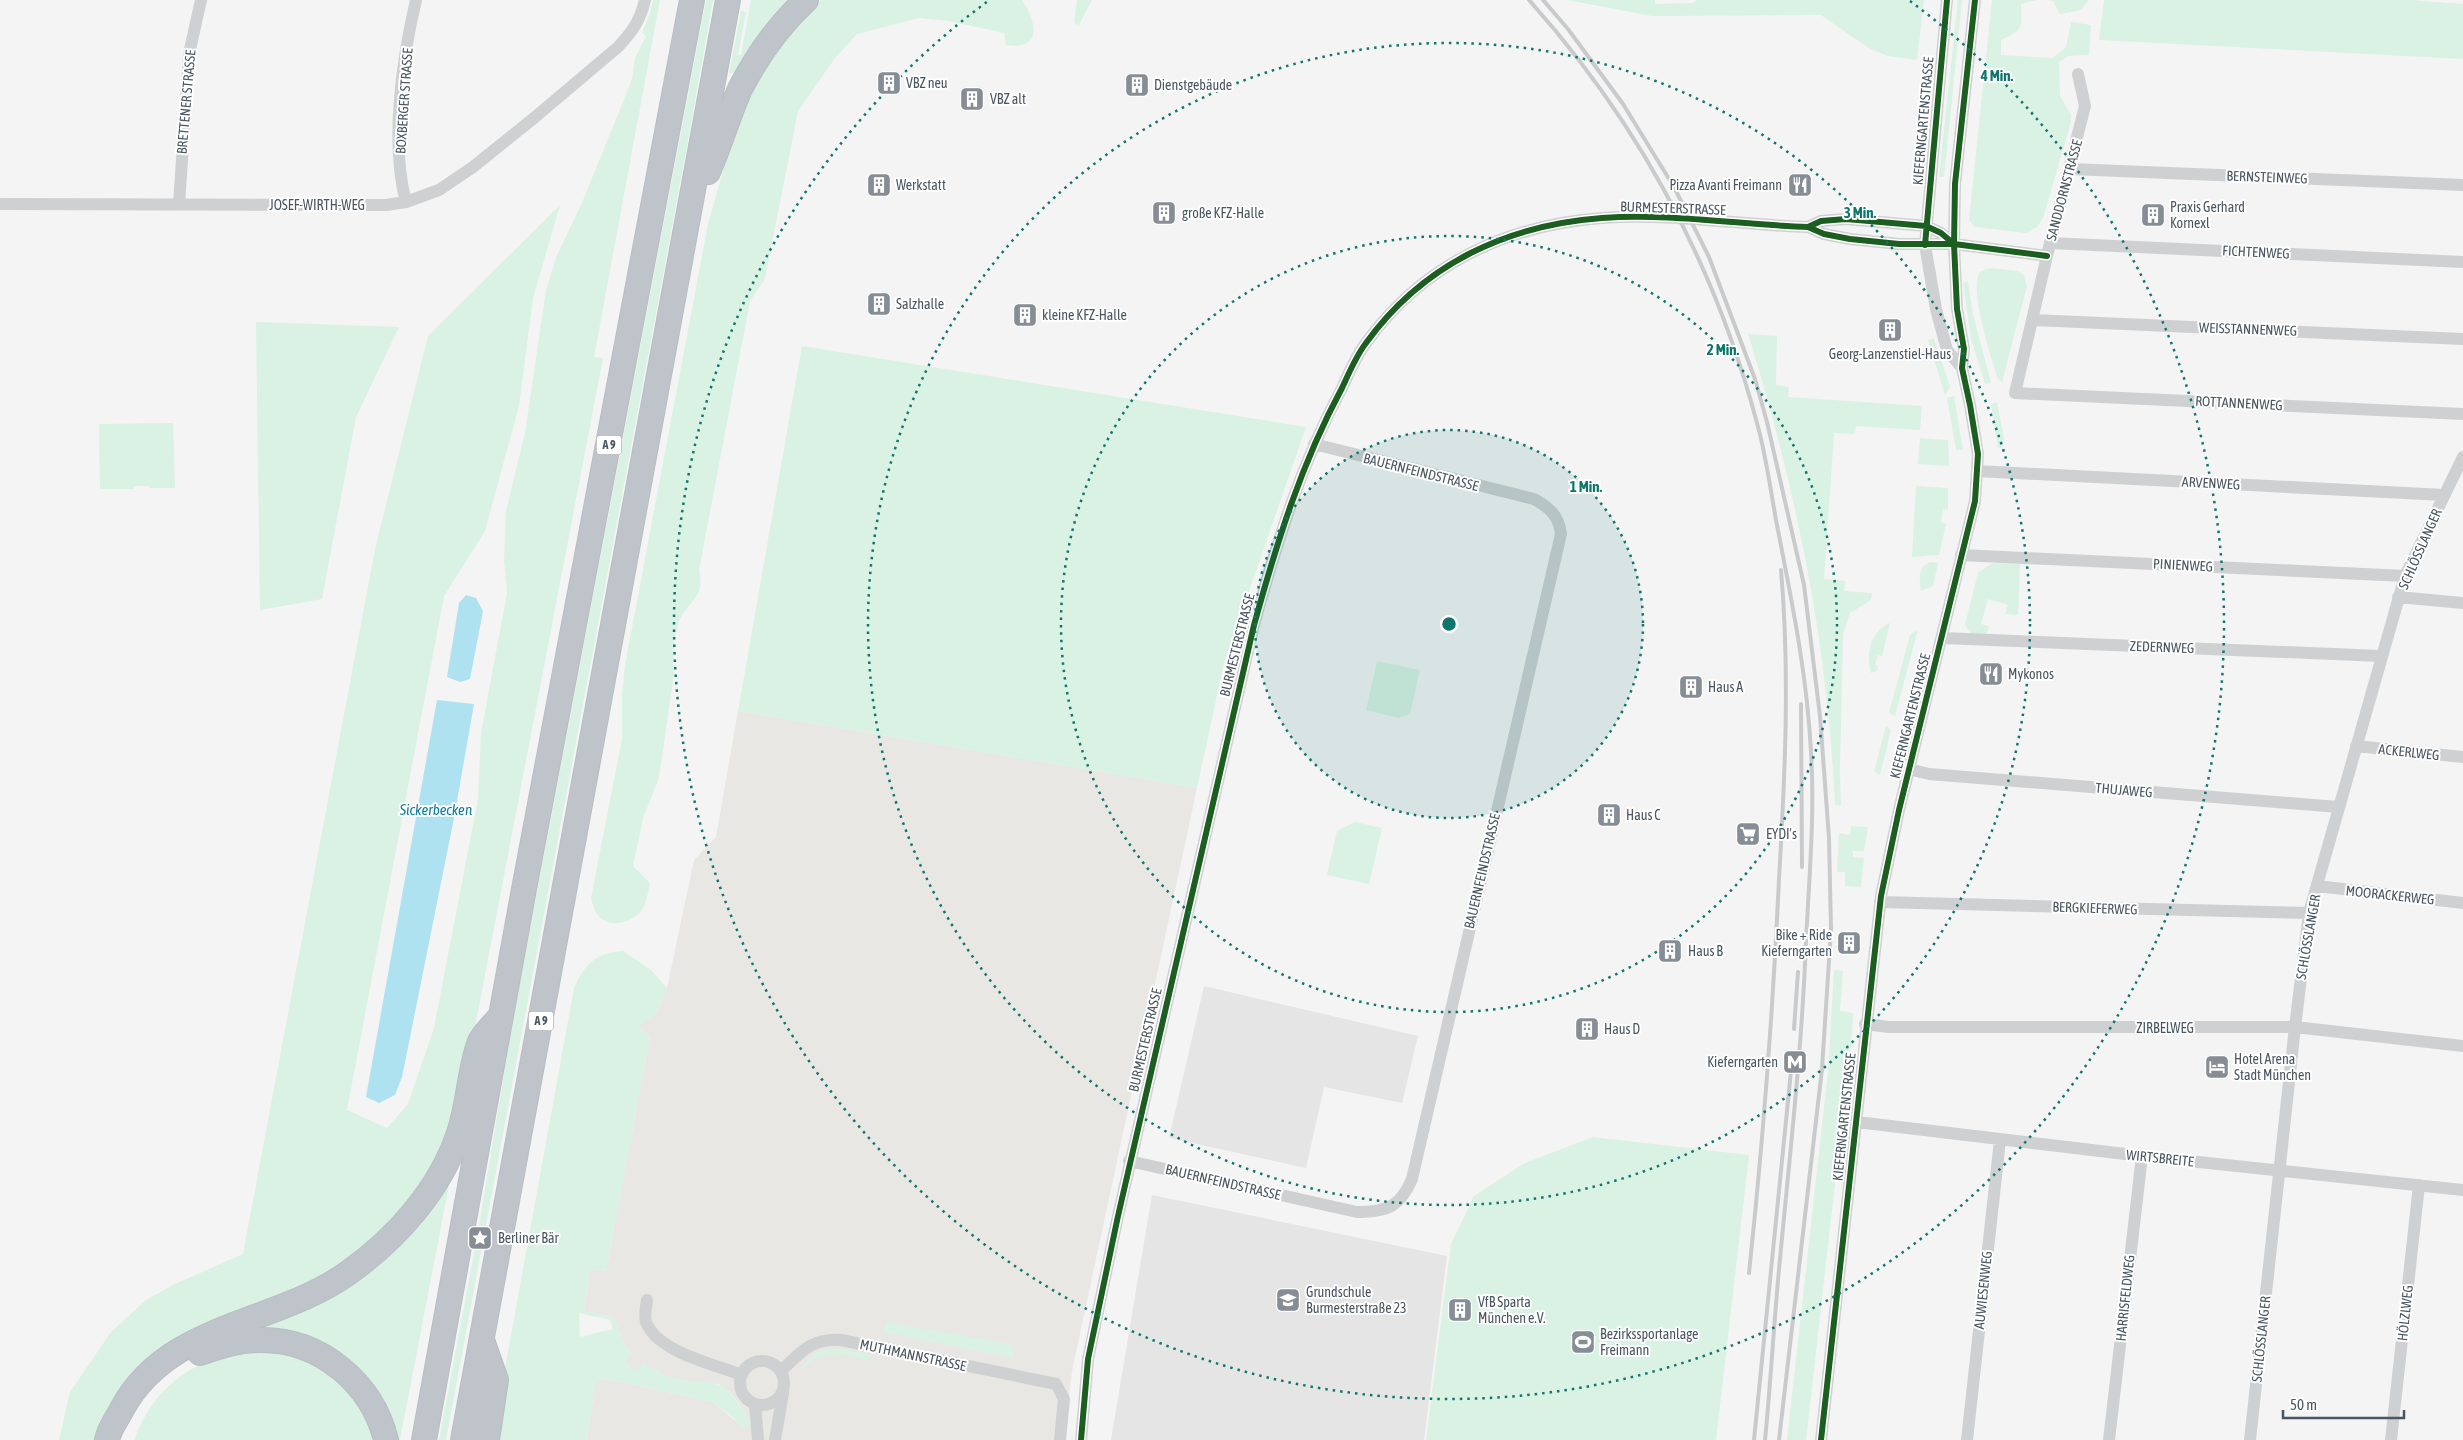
<svg xmlns="http://www.w3.org/2000/svg" width="2463" height="1440" font-family="'Asap Condensed',sans-serif">
	<style>
		.commercial { fill: #e8e7e3 }
		.education { fill: #e6e5e6 }
		.green { fill: #d9f2e3; fill-rule: evenodd }
		.water { fill: #aee2f0 }
		.lines { fill: none; stroke-linecap: round; stroke-linejoin: round }
		.highway-casing { stroke: #b9bec3; stroke-width: 26 }
		.street { stroke: #ced0d2; stroke-width: 12 }
		.highway { stroke: #bec4c9; stroke-width: 24 }
		.rail { stroke: #c9cacc; stroke-width: 4 }
		.cycleway-casing { stroke: #fff; stroke-width: 9 }
		.cycleway { stroke: #1b5e20; stroke-width: 6 }
		.ring { fill: none; stroke: #0f766e; stroke-width: 2.5; stroke-dasharray: 2.5 5 }
		.labels { text-anchor: middle; dominant-baseline: central; stroke-width: 4; stroke-linejoin: round; paint-order: stroke }
		.shield { fill: #fff; stroke: #808990; stroke-width: 1 }
		.shield-label { font-size: 12px; font-weight: bold; fill: #4a5661 }
		.poi-label { font-size: 14px; fill: #4a5661; stroke: #fff; text-anchor: start }
		.street-label { font-size: 14px; fill: #4a5661; stroke: #fff }
		.water-label { font-size: 15px; font-style: italic; fill: #0c7c9b; stroke: #fff }
		.centre { fill: #0f766e; stroke: #fff; stroke-width: 2.5 }
		.ring-label { font-size: 15px; text-anchor: middle; font-weight: bold; fill: #0f766e; stroke: #fff; stroke-width: 4; stroke-linejoin: round; paint-order: stroke }
	</style>
	<rect width="100%" height="100%" fill="#f4f4f4"/>
	<path class="commercial" d="M 738,711 L 1197,788 L 1072,1371 L 1064,1440 L 587,1440 L 595,1384 L 603,1378 L 713,1402 L 739,1424 L 748,1416 L 730,1392 L 718,1384 L 680,1380 L 664,1375 L 644,1364 L 637,1372 L 624,1362 L 631,1353 L 624,1343 L 613,1317 L 584,1311 L 590,1269 L 606,1271 L 650,1038 L 638,1026 L 656,1014 L 667,988 L 694,860 L 716,837 Z"/>
	<path class="education" d="M 1204,986 L 1418,1036 L 1402,1103 L 1324,1087 L 1306,1168 L 1169,1138 Z
		M 1152,1195 L 1447,1256 L 1424,1440 L 1111,1440 Z"/>
	<path class="green" d="M 653,0 L 660,0 L 594,357 L 603,358 L 458,1116 L 425,1188 L 346,1267 L 185,1340 L 104,1440 L 59,1440 L 70,1392 L 111,1332 L 146,1300 L 175,1284 L 243,1254 L 375,549 L 428,336 L 560,205 L 533,298 L 519,406 L 485,531 L 444,596 L 347,1110 L 387,1128 L 408,1104 L 434,1028 L 478,799 L 481,733 L 507,593 L 504,560 L 506,511 L 525,433 L 546,290 L 557,255 L 581,205 L 623,102 L 632,79 L 635,58 L 646,36 L 642,33 L 650,13 Z
		M 706,0 L 713,0 L 685,157 L 446,1440 L 439,1440 L 479,1226 L 514,1014 Z
		M 751,0 L 787,0 L 774,14 L 735,74 L 729,73 L 741,11 L 746,12 L 738,55 L 741,55 Z
		M 821,0 L 1022,0 C 1036,21 1044,51 1006,45 L 1004,33 L 949,21 L 919,18 L 857,34 L 835,58 L 798,111 L 765,279 L 750,301 L 699,570 C 706,600 686,601 679,622 C 674,637 672,658 674,673 L 659,778 L 643,818 L 633,866 L 650,883 C 648,891 647,902 642,910 C 634,921 614,928 602,919 C 595,914 593,906 591,898 L 622,739 L 622,696 L 625,665 L 708,224 L 728,153 L 744,103 L 762,68 L 810,8 Z
		M 1077,0 L 1092,0 L 1079,25 L 1074,23 Z
		M 1567,0 L 1655,0 L 1655,4 L 1693,3 L 1697,0 L 1924,0 L 1917,60 L 1888,56 L 1870,49 L 1821,15 L 1652,16 Z
		M 1958,0 L 1962,0 L 1944,177 L 1939,177 Z
		M 1992,0 L 2037,0 L 2021,4 C 2022,28 2024,29 2001,40 L 2001,55 L 2053,58 L 2066,47 L 2071,22 L 2091,25 L 2089,55 L 2068,56 L 2059,62 L 2060,96 L 2071,115 L 2071,122 L 2043,218 L 2037,227 L 2026,233 L 1975,227 L 1969,220 Z
		M 2048,0 L 2089,0 L 2081,10 L 2060,14 L 2053,1 Z
		M 2104,0 L 2411,0 L 2463,4 L 2463,59 L 2099,40 Z
		M 1990,268 L 2018,271 L 2024,275 L 2027,286 L 2002,382 L 1998,379 C 1992,360 1968,288 1980,272 Z
		M 1968,282 L 1973,314 L 1991,383 L 1985,384 L 1971,339 L 1963,283 Z
		M 256,322 L 399,327 L 356,417 L 322,599 L 260,610 Z
		M 1748,334 L 1777,336 L 1776,385 L 1789,387 L 1788,397 L 1922,406 L 1920,430 L 1856,426 L 1855,434 L 1834,433 L 1824,579 L 1845,581 L 1844,591 L 1872,593 L 1871,600 L 1850,613 L 1843,634 L 1840,770 L 1841,806 L 1835,805 C 1828,645 1796,487 1748,334 Z
		M 1934,338 L 1950,387 L 1945,395 L 1928,340 Z
		M 802,346 L 1306,427 L 1224,663 L 1197,788 L 738,711 Z
		M 1954,396 L 1963,450 L 1956,450 L 1947,398 Z
		M 1997,402 L 2004,439 L 2002,448 L 1998,448 L 1991,404 Z
		M 173,423 L 175,488 L 149,488 L 149,486 L 134,486 L 134,489 L 100,489 L 99,424 Z
		M 1920,438 L 1948,440 L 1949,466 L 1918,464 Z
		M 1916,486 L 1948,488 L 1948,510 L 1943,509 L 1941,522 L 1946,524 L 1939,555 L 1912,557 Z
		M 1931,562 L 1938,563 L 1933,586 L 1921,591 C 1919,580 1918,565 1931,562 Z
		M 1992,563 L 2020,564 L 2018,615 L 2005,614 L 2008,605 L 1988,599 L 1981,624 L 1989,626 L 1986,636 L 1971,634 L 1965,625 L 1978,573 Z
		M 1890,623 L 1882,656 L 1878,655 L 1875,665 L 1878,666 L 1877,671 L 1871,673 C 1866,653 1870,631 1890,623 Z
		M 1918,629 L 1895,716 L 1889,713 L 1910,635 Z
		M 1377,661 L 1420,670 L 1410,714 L 1398,718 L 1366,710 Z
		M 1886,726 L 1891,730 L 1880,775 L 1874,772 Z
		M 1355,822 L 1382,828 L 1369,884 L 1327,875 L 1337,831 Z
		M 1851,826 L 1868,827 L 1864,851 L 1853,851 L 1853,857 L 1864,858 L 1861,887 L 1845,886 L 1845,872 L 1837,872 L 1839,833 L 1850,835 Z
		M 623,951 L 651,970 L 667,988 L 656,1014 L 638,1026 L 650,1038 L 606,1271 L 590,1269 L 584,1310 L 613,1317 L 624,1343 L 631,1353 L 624,1362 L 637,1371 L 644,1363 L 664,1375 L 680,1380 L 710,1382 L 726,1388 L 748,1416 L 751,1425 L 741,1429 L 734,1418 L 713,1402 L 603,1378 L 595,1384 L 587,1440 L 492,1440 L 574,988 C 585,964 595,953 623,951 ZM 579,1313 L 610,1320 L 613,1329 L 580,1337 Z
		M 1834,970 L 1843,971 L 1840,1011 L 1853,1013 L 1852,1034 L 1806,1440 L 1787,1440 L 1828,1072 Z
		M 1593,1137 L 1749,1155 L 1716,1440 L 1426,1440 L 1451,1244 L 1474,1196 L 1523,1164 Z
		M 450,1180 L 400,1440 L 395,1440 L 366,1381 L 237,1333 L 303,1304 Z
		M 886,1322 L 1010,1344 L 1013,1347 L 1013,1358 L 884,1332 Z
		M 838,1348 L 870,1355 L 869,1360 C 844,1355 823,1348 803,1368 L 800,1368 L 817,1352 Z
		M 229,1352 L 294,1352 L 347,1383 L 378,1440 L 134,1440 C 153,1391 181,1370 229,1352 Z"/>
	<path class="water" d="M 466,595 L 476,598 L 483,611 L 470,679 L 460,682 L 447,677 L 459,603 Z
		M 437,700 L 474,704 L 454,818 L 402,1077 L 395,1095 L 379,1103 L 366,1097 Z"/>
	<g class="lines">
		<defs>
			<path id="highway" d="M 708,172 C 720,145 728,116 740,89 C 757,56 779,25 806,0
				M 482,1340 L 496,1380 L 487,1440
				M 200,1353 C 220,1346 239,1340 260,1340 C 320,1339 372,1383 386,1440
				M 107,1440 C 109,1429 117,1419 122,1409 C 168,1323 276,1325 348,1273 C 396,1239 440,1190 459,1133 C 469,1104 469,1072 479,1044 C 482,1035 493,1025 500,1017
				M 424,1440 L 524,889 L 692,0
				M 463,1440 L 728,0"/>
		</defs>
		<use href="#highway" class="highway-casing"/>
		<path class="street" d="M 1947,0 L 1925,245 L 1936,309 L 1947,350 L 1962,368
			M 2078,74 L 2085,106 L 2050,243 L 2015,393 L 2463,414
			M 2070,169 L 2463,185
			M 406,202 C 390,142 402,60 416,0
			M 0,204 L 386,205 L 406,202 L 439,190 L 473,167 L 534,118 L 618,47 C 632,32 640,21 645,0
			M 179,205 L 189,54 L 201,0
			M 1808,227 L 1824,234 L 1850,239 L 1899,244 L 1954,244 L 2047,256
			M 2050,243 L 2463,262
			M 2033,320 L 2463,339
			M 1977,471 L 2444,495
			M 1961,555 L 2405,576
			M 2398,597 L 2463,603
			M 1942,638 L 2381,656
			M 2356,746 L 2463,757
			M 1909,769 L 1929,774 L 2338,807
			M 2317,886 L 2463,903
			M 1880,902 L 2309,913
			M 1865,1024 L 1889,1027 L 2295,1027 L 2463,1046
			M 1857,1122 L 2142,1156 L 2463,1190
			M 1129,1161 L 1357,1212 C 1387,1212 1400,1207 1412,1179 L 1561,534 C 1559,516 1550,508 1534,499 L 1314,444
			M 647,1300 C 646,1307 644,1316 646,1322 C 657,1352 714,1364 742,1375
			M740 1383a22 22 0 1 1 44 0a22 22 0 1 1-44 0Z
			M 781,1371 C 801,1352 811,1338 841,1340 L 1056,1384 L 1064,1399 L 1060,1440
			M 755,1404 L 758,1440
			M 775,1440 L 783,1393
			M 1081,1440 L 1088,1359 L 1118,1216 L 1254,625 C 1277,542 1301,464 1342,388 C 1349,373 1356,356 1366,343 C 1423,264 1507,225 1602,218 C 1671,213 1740,225 1808,227 L 1821,221 L 1846,219 L 1926,226 L 1941,233 L 1954,244
			M 1821,1440 L 1881,896 L 1899,810 L 1975,501 L 1978,454 L 1970,405 L 1962,368 L 1964,349 L 1957,309 L 1954,244 L 1955,184 L 1975,0
			M 1967,1440 L 2000,1140
			M 2109,1440 L 2142,1156
			M 2250,1440 L 2295,1027 L 2309,913 L 2405,576 L 2463,457
			M 2391,1440 L 2419,1185"/>
		<use href="#highway" class="highway"/>
		<path class="rail" d="M 1529,0 C 1638,122 1715,265 1757,423 C 1766,455 1770,487 1776,520 C 1791,597 1807,673 1811,752 C 1815,814 1809,879 1806,941 C 1802,1048 1790,1153 1780,1259 C 1774,1319 1771,1380 1765,1440
			M 1543,0 L 1568,29 L 1623,104 L 1674,187 L 1709,257 L 1755,379 L 1767,422 L 1804,585 L 1820,716 L 1829,838 L 1831,929 L 1822,1069 L 1779,1440
			M 1801,704 L 1802,867
			M 1794,1029 L 1798,972
			M 1749,1273 C 1763,1142 1773,1010 1779,879 C 1785,776 1790,672 1781,570
			M 1754,1440 L 1791,1071"/>
		<defs>
			<path id="cycleway" d="M 1808,227 L 1824,234 L 1850,239 L 1899,244 L 1954,244 L 2047,256
				M 1925,245 L 1947,0
				M 1081,1440 L 1088,1359 L 1118,1216 L 1254,625 C 1277,542 1301,464 1342,388 C 1349,373 1356,356 1366,343 C 1423,264 1507,225 1602,218 C 1671,213 1740,225 1808,227 L 1821,221 L 1846,219 L 1926,226 L 1941,233 L 1954,244
				M 1821,1440 L 1881,896 L 1899,810 L 1975,501 L 1978,454 L 1970,405 L 1962,368 L 1964,349 L 1957,309 L 1954,244 L 1955,184 L 1975,0"/>
		</defs>
		<use href="#cycleway" class="cycleway-casing"/>
		<use href="#cycleway" class="cycleway"/>
	</g>
	<circle cx="1449" cy="624" r="194" fill="#0f766e" fill-opacity=".12"/>
	<g class="ring">
		<circle cx="1449" cy="624" r="194"/>
		<circle cx="1449" cy="624" r="388"/>
		<circle cx="1449" cy="624" r="581"/>
		<path d="M1910 1A775 775 0 1 1 988 1"/>
	</g>
	<defs>
		<symbol id="building-square" viewBox="-11 -11 22 22"><rect x="-9" y="-9" width="18" height="18" rx="4" fill="#868d94" stroke="#fff"/><path d="M-4-6H4V6H1V3H-1V6H-4ZM-2.5-4.3h1.7v1.8h-1.7ZM.8-4.3h1.7v1.8H.8ZM-2.5-1h1.7V.8h-1.7ZM.8-1h1.7V.8H.8Z" fill="#fff"/></symbol>
		<symbol id="restaurant-square" viewBox="-11 -11 22 22"><rect x="-9" y="-9" width="18" height="18" rx="4" fill="#868d94" stroke="#fff"/><path d="M-5-6h1v4h1v-4h1v4h1v-4h1v5L-1.5 .5V6h-2V.5L-5-1ZM5-6V6H3V1.5H1.5Q1.5-4 5-6Z" fill="#fff"/></symbol>
		<symbol id="supermarket-square" viewBox="-11 -11 22 22"><rect x="-9" y="-9" width="18" height="18" rx="4" fill="#868d94" stroke="#fff"/><path d="M-6-5.5h2.5l.6 2H6L4.5 2H-2.5L-4.4-4H-6ZM-1.5 3.2a1.3 1.3 0 1 0 .1 0ZM3 3.2a1.3 1.3 0 1 0 .1 0Z" fill="#fff"/></symbol>
		<symbol id="metro-square" viewBox="-11 -11 22 22"><rect x="-9" y="-9" width="18" height="18" rx="4" fill="#868d94" stroke="#fff"/><path d="M-5.5 5V-5H-3L0 0L3-5H5.5V5H3V-.5L0 4L-3-.5V5Z" fill="#fff"/></symbol>
		<symbol id="hotel-square" viewBox="-11 -11 22 22"><rect x="-9" y="-9" width="18" height="18" rx="4" fill="#868d94" stroke="#fff"/><path d="M-6-4.5h1.5V1H6V5H4.5V3h-9V5H-6ZM-4 0a1.8 1.8 0 1 1 3.6 0ZM.5 0V-2.5h3Q6-2.5 6 0Z" fill="#fff"/></symbol>
		<symbol id="sight-square" viewBox="-11 -11 22 22"><rect x="-9" y="-9" width="18" height="18" rx="4" fill="#868d94" stroke="#fff"/><path d="M0-6L1.8-2.2L6-1.7L2.9 1.2L3.7 5.4L0 3.3L-3.7 5.4L-2.9 1.2L-6-1.7L-1.8-2.2Z" fill="#fff"/></symbol>
		<symbol id="school-square" viewBox="-11 -11 22 22"><rect x="-9" y="-9" width="18" height="18" rx="4" fill="#868d94" stroke="#fff"/><path d="M0-5L7-2L0 1L-7-2ZM-4 1L0 2.5L4 1V4Q0 6-4 4Z" fill="#fff"/></symbol>
		<symbol id="stadium-square" viewBox="-11 -11 22 22"><rect x="-9" y="-9" width="18" height="18" rx="4" fill="#868d94" stroke="#fff"/><path d="M0-5a6.5 5 0 1 0 0 10a6.5 5 0 1 0 0-10ZM-3.5-1.8h7v3.6h-7Z" fill="#fff"/></symbol>
	</defs>
	<g fill-rule="evenodd">
		<use href="#building-square" x="875" y="69" width="28" height="28"/>
		<use href="#building-square" x="1123" y="71" width="28" height="28"/>
		<use href="#building-square" x="958" y="85" width="28" height="28"/>
		<use href="#building-square" x="865" y="171" width="28" height="28"/>
		<use href="#restaurant-square" x="1786" y="171" width="28" height="28"/>
		<use href="#building-square" x="1150" y="199" width="28" height="28"/>
		<use href="#building-square" x="2139" y="201" width="28" height="28"/>
		<use href="#building-square" x="865" y="290" width="28" height="28"/>
		<use href="#building-square" x="1011" y="301" width="28" height="28"/>
		<use href="#building-square" x="1876" y="316" width="28" height="28"/>
		<use href="#restaurant-square" x="1977" y="660" width="28" height="28"/>
		<use href="#building-square" x="1677" y="673" width="28" height="28"/>
		<use href="#building-square" x="1595" y="801" width="28" height="28"/>
		<use href="#supermarket-square" x="1734" y="820" width="28" height="28"/>
		<use href="#building-square" x="1835" y="929" width="28" height="28"/>
		<use href="#building-square" x="1656" y="937" width="28" height="28"/>
		<use href="#building-square" x="1573" y="1015" width="28" height="28"/>
		<use href="#metro-square" x="1781" y="1048" width="28" height="28"/>
		<use href="#hotel-square" x="2203" y="1053" width="28" height="28"/>
		<use href="#sight-square" x="466" y="1224" width="28" height="28"/>
		<use href="#school-square" x="1274" y="1286" width="28" height="28"/>
		<use href="#building-square" x="1446" y="1296" width="28" height="28"/>
		<use href="#stadium-square" x="1569" y="1328" width="28" height="28"/>
	</g>
	<g class="labels">
		<g class="shield">
			<rect x="596.5" y="435.5" width="25" height="19" rx="4"/>
			<rect x="528.5" y="1011.5" width="25" height="19" rx="4"/>
		</g>
		<g class="shield-label">
			<text x="609" y="445">A 9</text>
			<text x="541" y="1021">A 9</text>
		</g>
		<g class="poi-label">
			<text x="906" y="83">VBZ neu</text>
			<text x="1154" y="85">Dienstgebäude</text>
			<text x="990" y="99">VBZ alt</text>
			<text x="896" y="185">Werkstatt</text>
			<text x="1782" y="185" text-anchor="end">Pizza Avanti Freimann</text>
			<text x="2170" y="207">Praxis Gerhard<tspan x="2170" dy="16">Kornexl</tspan></text>
			<text x="1182" y="213">große KFZ-Halle</text>
			<text x="896" y="304">Salzhalle</text>
			<text x="1042" y="315">kleine KFZ-Halle</text>
			<text x="1890" y="354" text-anchor="middle">Georg-Lanzenstiel-Haus</text>
			<text x="2008" y="674">Mykonos</text>
			<text x="1708" y="687">Haus A</text>
			<text x="1626" y="815">Haus C</text>
			<text x="1766" y="834">EYDI's</text>
			<text x="1832" y="935" text-anchor="end">Bike + Ride<tspan x="1832" dy="16">Kieferngarten</tspan></text>
			<text x="1688" y="951">Haus B</text>
			<text x="1604" y="1029">Haus D</text>
			<text x="2234" y="1059">Hotel Arena<tspan x="2234" dy="16">Stadt München</tspan></text>
			<text x="1778" y="1062" text-anchor="end">Kieferngarten</text>
			<text x="498" y="1238">Berliner Bär</text>
			<text x="1306" y="1292">Grundschule<tspan x="1306" dy="16">Burmesterstraße 23</tspan></text>
			<text x="1478" y="1302">VfB Sparta<tspan x="1478" dy="16">München e.V.</tspan></text>
			<text x="1600" y="1334">Bezirkssportanlage<tspan x="1600" dy="16">Freimann</tspan></text>
		</g>
		<g class="street-label">
			<text transform="translate(404 101) rotate(-86)">BOXBERGER STRASSE</text>
			<text transform="translate(186 102) rotate(-85)">BRETTENER STRASSE</text>
			<text transform="translate(1923 121) rotate(-85)">KIEFERNGARTENSTRASSE</text>
			<text transform="translate(2267 177) rotate(2)">BERNSTEINWEG</text>
			<text transform="translate(2064 190) rotate(-75)">SANDDORNSTRASSE</text>
			<text x="317" y="205">JOSEF-WIRTH-WEG</text>
			<text transform="translate(1673 208) rotate(2)">BURMESTERSTRASSE</text>
			<text transform="translate(2256 252) rotate(3)">FICHTENWEG</text>
			<text transform="translate(2248 329) rotate(2)">WEISSTANNENWEG</text>
			<text transform="translate(2239 403) rotate(3)">ROTTANNENWEG</text>
			<text transform="translate(1421 472) rotate(14)">BAUERNFEINDSTRASSE</text>
			<text transform="translate(2211 483) rotate(3)">ARVENWEG</text>
			<text transform="translate(2420 549) rotate(-66)">SCHLÖSSLANGER</text>
			<text transform="translate(2183 565) rotate(3)">PINIENWEG</text>
			<text transform="translate(1237 645) rotate(-76)">BURMESTERSTRASSE</text>
			<text transform="translate(2162 647) rotate(2)">ZEDERNWEG</text>
			<text transform="translate(1910 716) rotate(-76)">KIEFERNGARTENSTRASSE</text>
			<text transform="translate(2409 752) rotate(6)">ACKERLWEG</text>
			<text transform="translate(2124 790) rotate(5)">THUJAWEG</text>
			<text transform="translate(1482 871) rotate(-77)">BAUERNFEINDSTRASSE</text>
			<text transform="translate(2390 895) rotate(6)">MOORACKERWEG</text>
			<text transform="translate(2095 908) rotate(2)">BERGKIEFERWEG</text>
			<text transform="translate(2308 937) rotate(-80)">SCHLÖSSLANGER</text>
			<text x="2165" y="1028">ZIRBELWEG</text>
			<text transform="translate(1145 1040) rotate(-77)">BURMESTERSTRASSE</text>
			<text transform="translate(1844 1117) rotate(-84)">KIEFERNGARTENSTRASSE</text>
			<text transform="translate(2160 1158) rotate(6)">WIRTSBREITE</text>
			<text transform="translate(1223 1182) rotate(13)">BAUERNFEINDSTRASSE</text>
			<text transform="translate(1983 1290) rotate(-84)">AUWIESENWEG</text>
			<text transform="translate(2125 1298) rotate(-84)">HARRISFELDWEG</text>
			<text transform="translate(2405 1313) rotate(-84)">HÖLZLWEG</text>
			<text transform="translate(2261 1339) rotate(-84)">SCHLÖSSLANGER</text>
			<text transform="translate(913 1355) rotate(12)">MUTHMANNSTRASSE</text>
		</g>
		<g class="water-label">
			<text x="436" y="809">Sickerbecken</text>
		</g>
	</g>
	<circle cx="1449" cy="624" r="8" class="centre"/>
	<g class="ring-label">
		<text x="1997" y="81">4 Min.</text>
		<text x="1860" y="218">3 Min.</text>
		<text x="1723" y="355">2 Min.</text>
		<text x="1586" y="492">1 Min.</text>
	</g>
	<path d="M2283 1410v8h121v-8" fill="none" stroke="#4a5661" stroke-width="2.5"/>
	<text x="2290" y="1410" font-size="15" fill="#4a5661" stroke="#ffffff" stroke-width="4" paint-order="stroke">50 m</text>
</svg>
